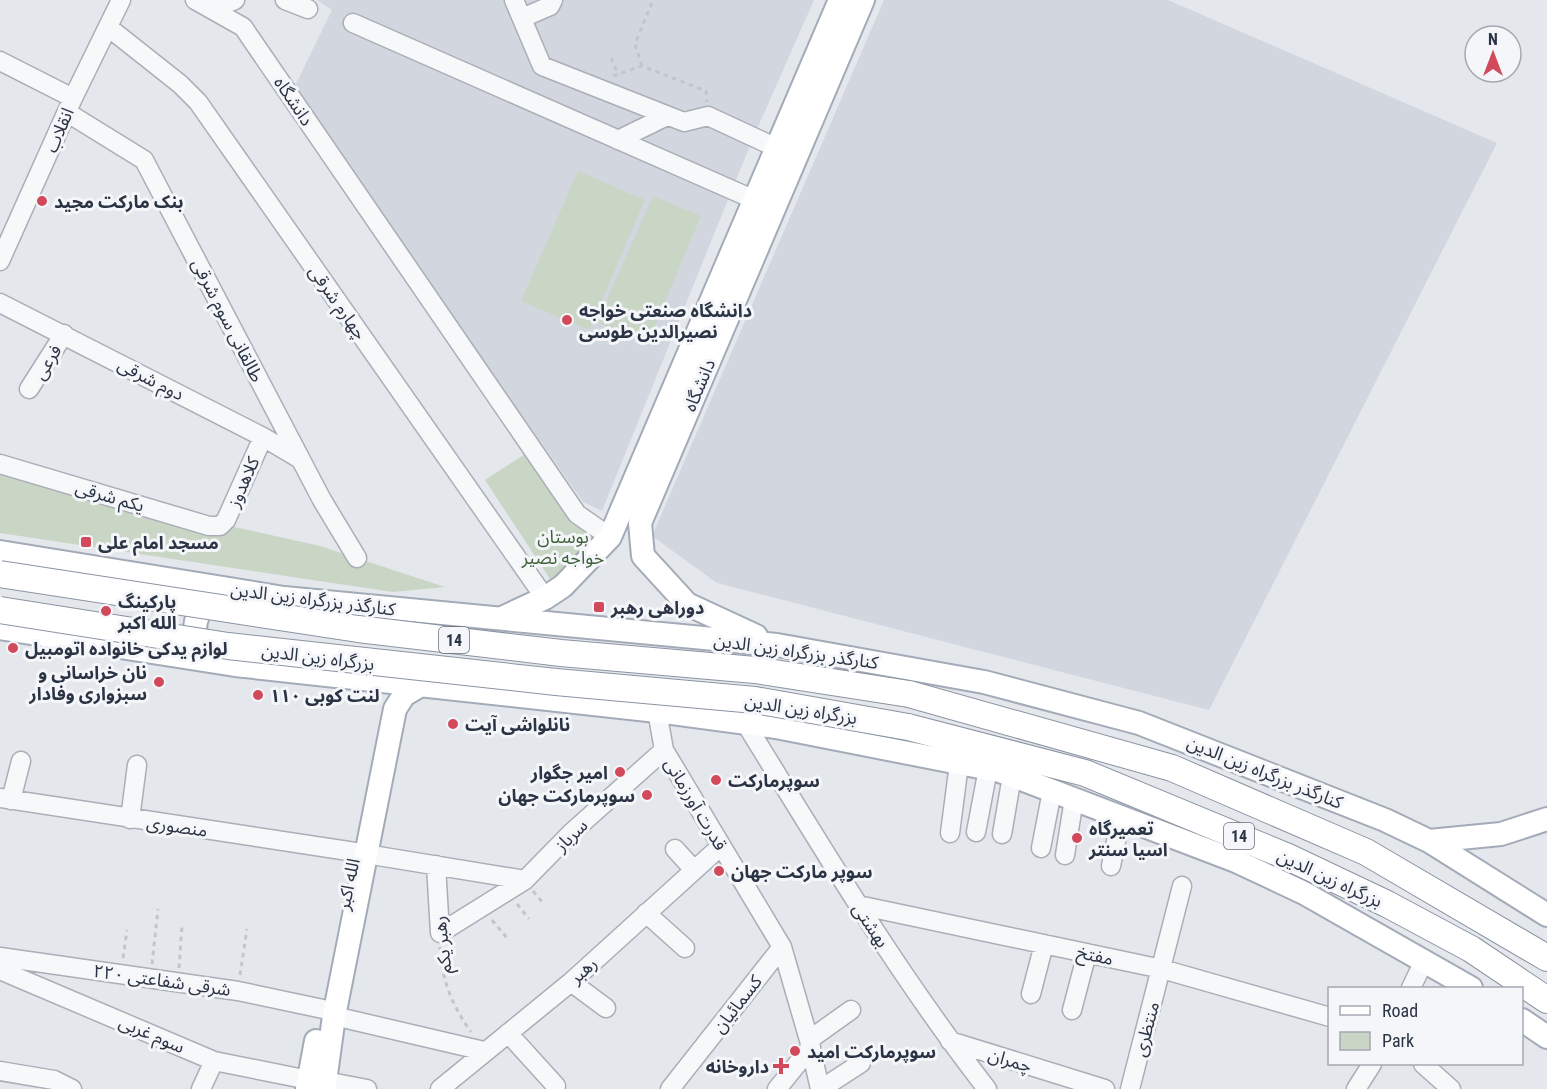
<svg xmlns="http://www.w3.org/2000/svg" width="1547" height="1089" font-family="'Roboto Condensed','Noto Sans Arabic',sans-serif">
	<style>
		.built { fill: #d2d6de }
		.green { fill: #c9d6c5 }
		.lines { fill: none; stroke-linecap: round; stroke-linejoin: round }
		.minor-casing { stroke: #a9aeb7; stroke-width: 21 }
		.major-casing { stroke: #a3abb8; stroke-width: 26 }
		.highway-casing { stroke: #8b94a3; stroke-width: 28 }
		.path { stroke: #c2c5cb; stroke-width: 3; stroke-dasharray: 4.5 4.5; stroke-linecap: butt }
		.minor { stroke: #f7f8fa; stroke-width: 18 }
		.major { stroke: #fff; stroke-width: 22 }
		.highway { stroke: #fff; stroke-width: 26 }
		.highway-bridge-casing { stroke: #8b94a3; stroke-width: 28; stroke-linecap: butt }
		.highway-bridge { stroke: #fff; stroke-width: 26 }
		.poi-dot { fill: #d1495b; stroke: #f4f6f9; stroke-width: 2 }
		.labels { text-anchor: middle; dominant-baseline: central; stroke-width: 6; stroke-linejoin: round; paint-order: stroke }
		.shield { fill: #f4f6f9; stroke: #676e7b; stroke-width: 1.5 }
		.shield-label { font-size: 16px; font-weight: bold; fill: #2b3445 }
		.street-label { font-size: 18px; fill: #2b3445; stroke: #f4f6f9 }
		.poi-label { font-size: 18px; font-weight: bold; fill: #2b3445; stroke: #f4f6f9; text-anchor: start }
		.park-label { font-size: 18px; fill: #3f6138; stroke: #f4f6f9 }
	</style>
	<rect width="100%" height="100%" fill="#e4e7ec"/>
	<path class="built" d="M 317,0 L 814,0 L 753,138 L 602,511 L 583,502 L 293,90 L 332,10 Z
		M 884,0 L 1168,0 L 1497,143 L 1209,710 L 717,583 L 652,536 Z"/>
	<path class="green" d="M 578,171 L 645,200 L 589,330 L 521,301 Z
		M 653,196 L 701,216 L 648,342 L 597,322 Z
		M 528,452 L 601,540 L 554,585 L 485,480 Z
		M 0,475 L 320,546 L 445,587 L 393,592 L 0,533 Z"/>
	<g class="lines">
		<defs>
			<path id="minor" d="M 195,0 L 243,27 L 577,514 L 610,537
				M 285,0 L 308,9
				M 514,0 L 542,66 L 684,122 L 708,116 L 777,148
				M 212,9 L 235,0
				M 522,18 L 550,6 L 553,0
				M 353,23 L 755,200
				M 108,27 L 180,84 L 198,102 L 545,598
				M 0,61 L 73,98
				M 68,113 L 144,160 L 322,500 L 357,558
				M 618,140 L 667,116
				M 0,261 L 73,98 L 121,0
				M 0,303 L 263,437 L 300,459
				M 29,389 L 64,334
				M 0,464 L 209,526 L 220,526 L 226,520 L 263,437
				M 657,711 L 664,750 L 782,947 L 809,1040 L 820,1089
				M 746,724 C 822,848 897,973 987,1089
				M 0,798 L 355,852
				M 11,800 L 21,761
				M 130,819 L 137,765
				M 976,832 L 988,769
				M 950,833 L 959,764
				M 1002,834 L 1012,776
				M 1041,848 L 1052,791
				M 675,849 L 694,870
				M 366,854 L 525,880
				M 1065,855 L 1074,799
				M 436,865 L 440,933 L 525,880 L 571,833 L 664,750
				M 1111,866 L 1121,817
				M 858,905 L 1162,969 L 1330,1017
				M 646,913 L 685,948
				M 0,957 L 238,991 L 323,1009
				M 0,970 L 214,1061 L 309,1080
				M 571,982 L 606,1008
				M 1411,988 L 1424,961
				M 1031,994 L 1044,944
				M 1072,1010 L 1087,953
				M 334,1016 L 484,1051
				M 508,1033 L 556,1086
				M 809,1040 L 851,1010
				M 950,1041 L 1105,1089
				M 1423,1064 L 1451,1089
				M 0,1071 L 54,1080 L 72,1089
				M 325,1081 L 367,1089
				M 201,1089 L 214,1061
				M 440,1089 L 571,982 L 721,846
				M 670,1089 L 782,947
				M 777,1089 L 811,1047
				M 821,1089 L 861,1063
				M 1130,1089 L 1182,886
				M 1356,1089 L 1372,1064"/>
			<path id="major" d="M 0,552 L 284,598 L 777,645 L 984,682 L 1139,723 L 1385,820 L 1429,841 L 1547,915
				M 502,618 L 545,598 L 563,586 L 610,537 L 840,0
				M 0,628 L 235,665 L 657,711 L 776,727 L 1000,771 L 1236,861 L 1304,893 L 1471,988
				M 756,636 L 687,604 L 643,556 L 640,523 L 863,0
				M 209,653 C 186,635 194,607 218,597
				M 1429,841 L 1501,834 L 1547,819
				M 1522,1020 L 1547,1037
				M 307,1089 L 316,1041
				M 324,1089 L 334,1016 L 395,709 L 404,695 L 421,685"/>
			<path id="highway" d="M 909,694 L 1172,768 L 1366,852 L 1547,958
				M 908,727 L 1085,773 L 1288,857 L 1387,904 L 1471,949 L 1547,1000"/>
		</defs>
		<use href="#minor" class="minor-casing"/>
		<use href="#major" class="major-casing"/>
		<use href="#highway" class="highway-casing"/>
		<path class="path" d="M 611,58 L 618,75
			M 642,66 L 635,44 L 653,0
			M 613,76 L 642,66 L 706,91 L 707,102
			M 533,891 L 544,904
			M 517,904 L 529,919
			M 492,920 L 507,938
			M 440,947 C 441,979 453,1007 471,1032
			M 123,958 L 127,930
			M 152,964 L 158,909
			M 179,968 L 182,925
			M 240,975 L 247,929"/>
		<use href="#minor" class="minor"/>
		<use href="#major" class="major"/>
		<use href="#highway" class="highway"/>
		<defs>
			<path id="highway-bridge" d="M 0,574 L 358,629 L 561,653 L 755,670 L 909,694
				M 0,610 L 228,646 L 556,682 L 755,700 L 908,727"/>
		</defs>
		<use href="#highway-bridge" class="highway-bridge-casing"/>
		<use href="#highway-bridge" class="highway-bridge"/>
	</g>
	<g class="poi-dot">
		<circle cx="42" cy="201" r="6"/>
		<circle cx="567" cy="320" r="6"/>
		<rect x="80" y="536" width="12" height="12" rx="3"/>
		<rect x="593" y="601" width="12" height="12" rx="3"/>
		<circle cx="106" cy="611" r="6"/>
		<circle cx="13" cy="648" r="6"/>
		<circle cx="159" cy="682" r="6"/>
		<circle cx="258" cy="695" r="6"/>
		<circle cx="453" cy="724" r="6"/>
		<circle cx="620" cy="772" r="6"/>
		<circle cx="716" cy="780" r="6"/>
		<circle cx="647" cy="795" r="6"/>
		<circle cx="1077" cy="838" r="6"/>
		<circle cx="719" cy="871" r="6"/>
		<circle cx="795" cy="1051" r="6"/>
		<path d="M778 1057h6v6h6v6h-6v6h-6v-6h-6v-6h6z"/>
	</g>
	<g class="labels">
		<g class="shield">
			<rect x="439" y="627" width="30" height="26" rx="4.5"/>
			<rect x="1224" y="823" width="30" height="26" rx="4.5"/>
		</g>
		<g class="shield-label">
			<text x="454" y="640">14</text>
			<text x="1239" y="836">14</text>
		</g>
		<g class="street-label">
			<text transform="translate(294 101) rotate(56)">دانشگاه</text>
			<text transform="translate(59 130) rotate(-67)">انقلاب</text>
			<text transform="translate(338 302) rotate(55)">چهارم شرقی</text>
			<text transform="translate(228 320) rotate(63)">طالقانی سوم شرقی</text>
			<text transform="translate(47 362) rotate(-58)">فرعی</text>
			<text transform="translate(151 379) rotate(27)">دوم شرقی</text>
			<text transform="translate(699 385) rotate(-67)">دانشگاه</text>
			<text transform="translate(243 482) rotate(-66)">کلاهدوز</text>
			<text transform="translate(110 496) rotate(16)">یکم شرقی</text>
			<text transform="translate(313 599) rotate(7)">کنارگذر بزرگراه زین الدین</text>
			<text transform="translate(796 651) rotate(8)">کنارگذر بزرگراه زین الدین</text>
			<text transform="translate(318 657) rotate(7)">بزرگراه زین الدین</text>
			<text transform="translate(801 709) rotate(9)">بزرگراه زین الدین</text>
			<text transform="translate(1265 772) rotate(22)">کنارگذر بزرگراه زین الدین</text>
			<text transform="translate(696 804) rotate(59)">قدرت آورزمانی</text>
			<text transform="translate(177 826) rotate(8)">منصوری</text>
			<text transform="translate(571 835) rotate(-44)">سرباز</text>
			<text transform="translate(1330 878) rotate(25)">بزرگراه زین الدین</text>
			<text transform="translate(348 884) rotate(-78)">الله اکبر</text>
			<text transform="translate(871 925) rotate(56)">بهشتی</text>
			<text transform="translate(442 945) rotate(-96)">رهبر یکم</text>
			<text transform="translate(1095 955) rotate(12)">مفتخ</text>
			<text transform="translate(583 970) rotate(-42)">رهبر</text>
			<text transform="translate(162 980) rotate(8)">۲۲۰ شرقی شفاعتی</text>
			<text transform="translate(737 1004) rotate(-52)">کسمائیان</text>
			<text transform="translate(1146 1029) rotate(-75)">منتظری</text>
			<text transform="translate(152 1034) rotate(23)">سوم غربی</text>
			<text transform="translate(1010 1060) rotate(17)">چمران</text>
		</g>
		<g class="poi-label">
			<text x="54" y="201">بنک‌ مارکت مجید</text>
			<text x="579" y="310">دانشگاه صنعتی خواجه<tspan x="579" dy="21">نصیرالدین طوسی</tspan></text>
			<text x="98" y="542">مسجد امام علی</text>
			<text x="118" y="601">پارکینگ<tspan x="118" dy="21">الله اکبر</tspan></text>
			<text x="611" y="607">دوراهی رهبر</text>
			<text x="25" y="648">لوازم یدکی خانواده اتومبیل</text>
			<text x="147" y="672" text-anchor="end">نان خراسانی و<tspan x="147" dy="21">سبزواری وفادار</tspan></text>
			<text x="270" y="695">لنت کوبی ۱۱۰</text>
			<text x="465" y="724">نانلواشی آیت</text>
			<text x="608" y="772" text-anchor="end">امیر جگوار</text>
			<text x="728" y="780">سوپرمارکت</text>
			<text x="635" y="795" text-anchor="end">سوپرمارکت جهان</text>
			<text x="1089" y="828">تعمیرگاه<tspan x="1089" dy="21">اسیا سنتر</tspan></text>
			<text x="731" y="871">سوپر مارکت جهان</text>
			<text x="807" y="1051">سوپرمارکت امید</text>
			<text x="769" y="1066" text-anchor="end">داروخانه</text>
		</g>
		<g class="park-label">
			<text x="563" y="536">بوستان<tspan x="563" dy="21">خواجه نصیر</tspan></text>
		</g>
	</g>
	<rect x="1328" y="987" width="195" height="78" fill="#f4f6f9" stroke="#a4a8b1" stroke-width="1.5"/>
	<rect x="1340" y="1006" width="30" height="9" fill="#ffffff" stroke="#a4a8b1" stroke-width="1.5"/>
	<text x="1382" y="1017" font-size="18" fill="#2b3445">Road</text>
	<rect x="1340" y="1032" width="30" height="18" fill="#c9d6c5" stroke="#a4a8b1" stroke-width="1.5"/>
	<text x="1382" y="1047" font-size="18" fill="#2b3445">Park</text>
	<g transform="translate(1493 54)"><circle r="28" fill="#f4f6f9" stroke="#a4a8b1" stroke-width="1.5"/>
	<path d="M0-4.5L10 22L0 15L-10 22Z" fill="#d1495b"/>
	<text y="-9" font-size="16" font-weight="bold" text-anchor="middle" fill="#2b3445">N</text>
	</g>
</svg>
